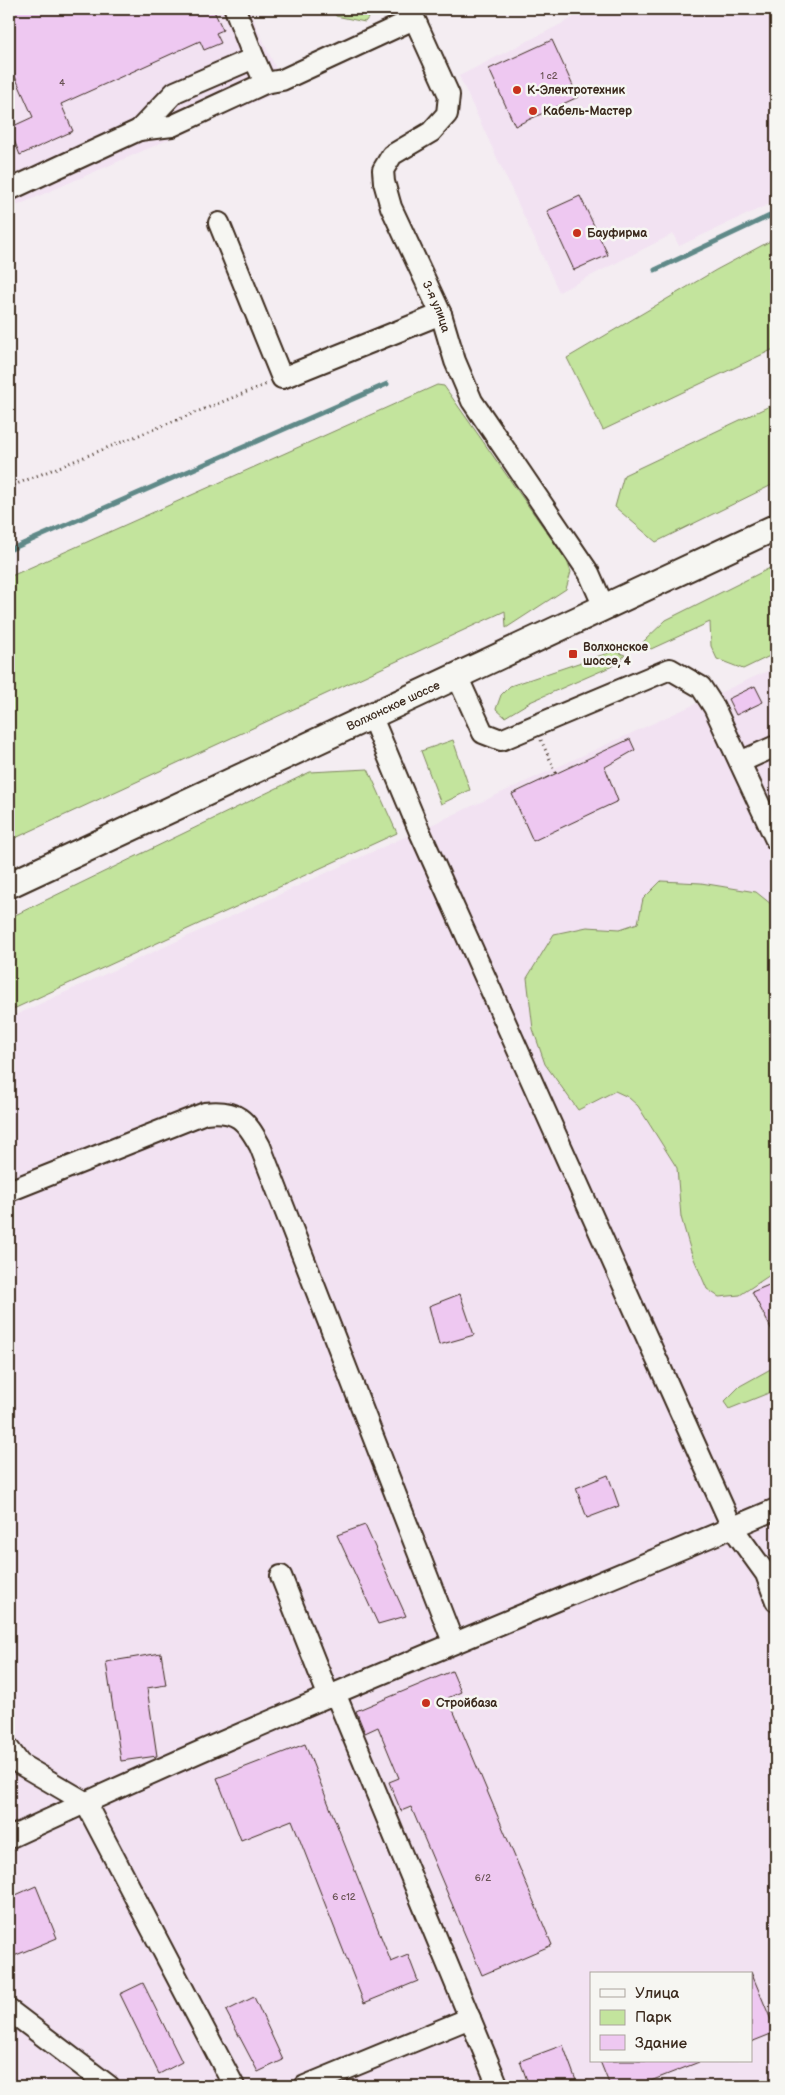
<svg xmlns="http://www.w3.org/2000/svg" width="785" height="2095" font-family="'Balsamiq Sans',sans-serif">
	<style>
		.built { fill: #f2e2f2; fill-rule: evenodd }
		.green { fill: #c3e49d; stroke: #7f875e }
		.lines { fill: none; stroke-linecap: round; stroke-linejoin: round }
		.stream { stroke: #5f8988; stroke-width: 5 }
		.building { fill: #eec8f1; stroke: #3b2a1e }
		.minor-casing { stroke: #3b2a1e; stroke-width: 24 }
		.major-casing { stroke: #3b2a1e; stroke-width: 29 }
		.path { stroke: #3b2a1e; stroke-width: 3; stroke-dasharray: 1 4; stroke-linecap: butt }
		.minor { stroke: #f6f6f2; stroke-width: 20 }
		.major { stroke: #f6f6f2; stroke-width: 25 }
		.poi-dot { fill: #c8321e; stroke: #f6f6f2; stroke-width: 2 }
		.labels { text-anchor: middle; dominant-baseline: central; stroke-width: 5; stroke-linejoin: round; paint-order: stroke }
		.number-label { font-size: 10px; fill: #685253 }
		.poi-label { font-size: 12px; font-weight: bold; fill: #3b2a1e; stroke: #f6f6f2; text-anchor: start }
		.street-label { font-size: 12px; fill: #3b2a1e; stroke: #f6f6f2 }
	</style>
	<rect width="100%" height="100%" fill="#f4edf2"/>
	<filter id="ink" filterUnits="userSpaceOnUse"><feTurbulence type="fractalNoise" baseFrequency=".02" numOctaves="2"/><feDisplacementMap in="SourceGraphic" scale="10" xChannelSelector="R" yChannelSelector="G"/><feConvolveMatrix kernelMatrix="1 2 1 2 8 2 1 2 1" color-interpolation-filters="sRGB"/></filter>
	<g filter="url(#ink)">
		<path class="built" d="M 9,9 L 249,9 L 285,89 L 9,209 Z
			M 569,9 L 776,9 L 776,201 L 679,246 L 673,234 L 559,292 L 459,76 L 573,18 Z
			M 776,667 L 776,2086 L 9,2086 L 9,1018 ZM 591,1974 L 751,1974 L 751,2061 L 591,2061 Z"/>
		<path class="green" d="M 333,9 L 375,9 L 365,22 L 336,16 Z
			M 776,238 L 776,348 L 603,430 L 567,358 L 716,270 Z
			M 437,385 L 444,386 L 567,561 L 571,572 L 566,589 L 506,628 L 505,611 L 9,841 L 9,577 Z
			M 776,403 L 776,483 L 656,542 L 615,507 L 624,475 Z
			M 776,565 L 776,653 L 743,669 L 717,659 L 711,646 L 710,622 L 651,649 L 643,642 L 666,620 Z
			M 614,651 L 625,655 L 617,664 L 530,702 L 505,717 L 496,709 L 501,695 L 510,686 Z
			M 453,740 L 470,790 L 441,804 L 421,751 Z
			M 368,769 L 397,833 L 9,1011 L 9,918 L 310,772 Z
			M 661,881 L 701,883 L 756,892 L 776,908 L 776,1271 L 740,1295 L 719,1297 L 707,1289 L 691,1252 L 681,1217 L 677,1168 L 638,1106 L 628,1097 L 615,1091 L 578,1110 L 545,1064 L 533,1029 L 527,978 L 554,934 L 587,927 L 620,929 L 638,923 L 643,899 Z
			M 776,1366 L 776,1390 L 729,1409 L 724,1402 L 740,1386 Z"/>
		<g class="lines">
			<path class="stream" d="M 655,270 L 776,213
				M 9,550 L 387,384"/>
		</g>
		<path class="building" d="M 9,9 L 213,9 L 223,30 L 216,33 L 221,43 L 204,50 L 200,41 L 61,104 L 73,131 L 20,155 L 9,128 L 33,117 L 9,63 Z
			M 552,40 L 578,97 L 515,126 L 489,69 Z
			M 580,196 L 608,255 L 574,270 L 547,211 Z
			M 755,686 L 763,702 L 736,715 L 728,699 Z
			M 630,739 L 635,750 L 605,767 L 618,801 L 533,841 L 512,794 Z
			M 776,1282 L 776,1338 L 752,1292 Z
			M 460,1294 L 474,1335 L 439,1345 L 429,1306 Z
			M 608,1475 L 619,1506 L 587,1518 L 576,1488 Z
			M 365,1525 L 406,1616 L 378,1624 L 337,1535 Z
			M 161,1653 L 166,1685 L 147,1688 L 157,1756 L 121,1761 L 106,1662 Z
			M 452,1671 L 461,1692 L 448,1698 L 552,1945 L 482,1975 L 411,1807 L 401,1811 L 389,1782 L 399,1778 L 378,1727 L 365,1733 L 356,1711 Z
			M 305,1744 L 391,1962 L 408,1955 L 418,1981 L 364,2003 L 292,1820 L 241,1840 L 217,1778 Z
			M 36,1886 L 57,1938 L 9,1958 L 9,1898 Z
			M 751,1972 L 776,2032 L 751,2042 Z
			M 143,1983 L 182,2062 L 159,2074 L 120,1994 Z
			M 254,1997 L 283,2060 L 258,2072 L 226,2011 Z
			M 563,2045 L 578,2086 L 529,2086 L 520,2061 Z
			M 600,2061 L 699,2061 L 699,2062 L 638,2086 L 610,2086 Z"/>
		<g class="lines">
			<defs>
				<g id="minor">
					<path id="s1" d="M 410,9 L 449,95 L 447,114 L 431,132 L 392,155 L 383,170 L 384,182 L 391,207 L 441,314 L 455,361 L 472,401 L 589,573 L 604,607"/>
					<path d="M 265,83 L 282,80 L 414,19"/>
					<path d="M 139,130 L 172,126 L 265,83 L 254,58"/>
					<path d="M 9,190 L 139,130 L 175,92 L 254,58 L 235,9"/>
					<path d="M 219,223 L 282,378 L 441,314"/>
					<path d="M 457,676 L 483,733 L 501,740 L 670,669 L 701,687 L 714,707 L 776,840"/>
					<path d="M 371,715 L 419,830 L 732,1527 L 766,1574 L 776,1601"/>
					<path d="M 740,762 L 776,746"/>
					<path d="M 9,1191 L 205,1113 C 237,1109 246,1120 260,1146 L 453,1642"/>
					<path d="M 281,1576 L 329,1697"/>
					<path d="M 335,1693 L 498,2086"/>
					<path d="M 9,1749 L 20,1764 L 85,1802 L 234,2086"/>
					<path d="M 9,1838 C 261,1720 520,1617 776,1509"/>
					<path d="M 9,2010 L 109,2086"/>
					<path d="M 305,2086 L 470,2018"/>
				</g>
				<g id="major">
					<path id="s2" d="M 9,885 L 776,527"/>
				</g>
			</defs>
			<use href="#minor" class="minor-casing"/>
			<use href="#major" class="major-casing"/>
			<path class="path" d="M 9,487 L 267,384
				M 541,740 L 556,773"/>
			<use href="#minor" class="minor"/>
			<use href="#major" class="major"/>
		</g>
	</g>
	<g class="poi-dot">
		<circle cx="517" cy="90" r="5"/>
		<circle cx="533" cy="111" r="5"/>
		<circle cx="577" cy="233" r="5"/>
		<rect x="568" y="649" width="10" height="10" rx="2.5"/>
		<circle cx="426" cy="1703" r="5"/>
	</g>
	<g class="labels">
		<g class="number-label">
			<text x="549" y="76">1 с2</text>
			<text x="62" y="83">4</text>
			<text x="483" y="1878">6/2</text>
			<text x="344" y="1897">6 с12</text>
		</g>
		<g class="poi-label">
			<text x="527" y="90">К-Электротехник</text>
			<text x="543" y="111">Кабель-Мастер</text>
			<text x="587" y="233">Бауфирма</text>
			<text x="583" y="647">Волхонское<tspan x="583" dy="14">шоссе, 4</tspan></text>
			<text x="436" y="1703">Стройбаза</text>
		</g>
		<g class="street-label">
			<text stroke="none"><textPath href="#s1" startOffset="348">3-я улица</textPath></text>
			<text stroke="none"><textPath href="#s2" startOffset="424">Волхонское шоссе</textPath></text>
		</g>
	</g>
	<rect width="785" height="2095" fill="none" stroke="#f6f6f2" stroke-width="30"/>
	<rect x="15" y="15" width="755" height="2065" fill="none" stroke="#3b2a1e" stroke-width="2" filter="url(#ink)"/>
	<rect x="590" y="1972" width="162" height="90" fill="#f6f6f2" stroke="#aba49d"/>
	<rect x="600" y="1989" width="25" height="8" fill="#f6f6f2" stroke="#aba49d"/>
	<text x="635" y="1998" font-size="15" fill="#3b2a1e">Улица</text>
	<rect x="600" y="2010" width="25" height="15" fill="#c3e49d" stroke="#aba49d"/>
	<text x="635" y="2022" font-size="15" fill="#3b2a1e">Парк</text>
	<rect x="600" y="2035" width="25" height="15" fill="#eec8f1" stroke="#aba49d"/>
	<text x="635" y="2048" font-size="15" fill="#3b2a1e">Здание</text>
</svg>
